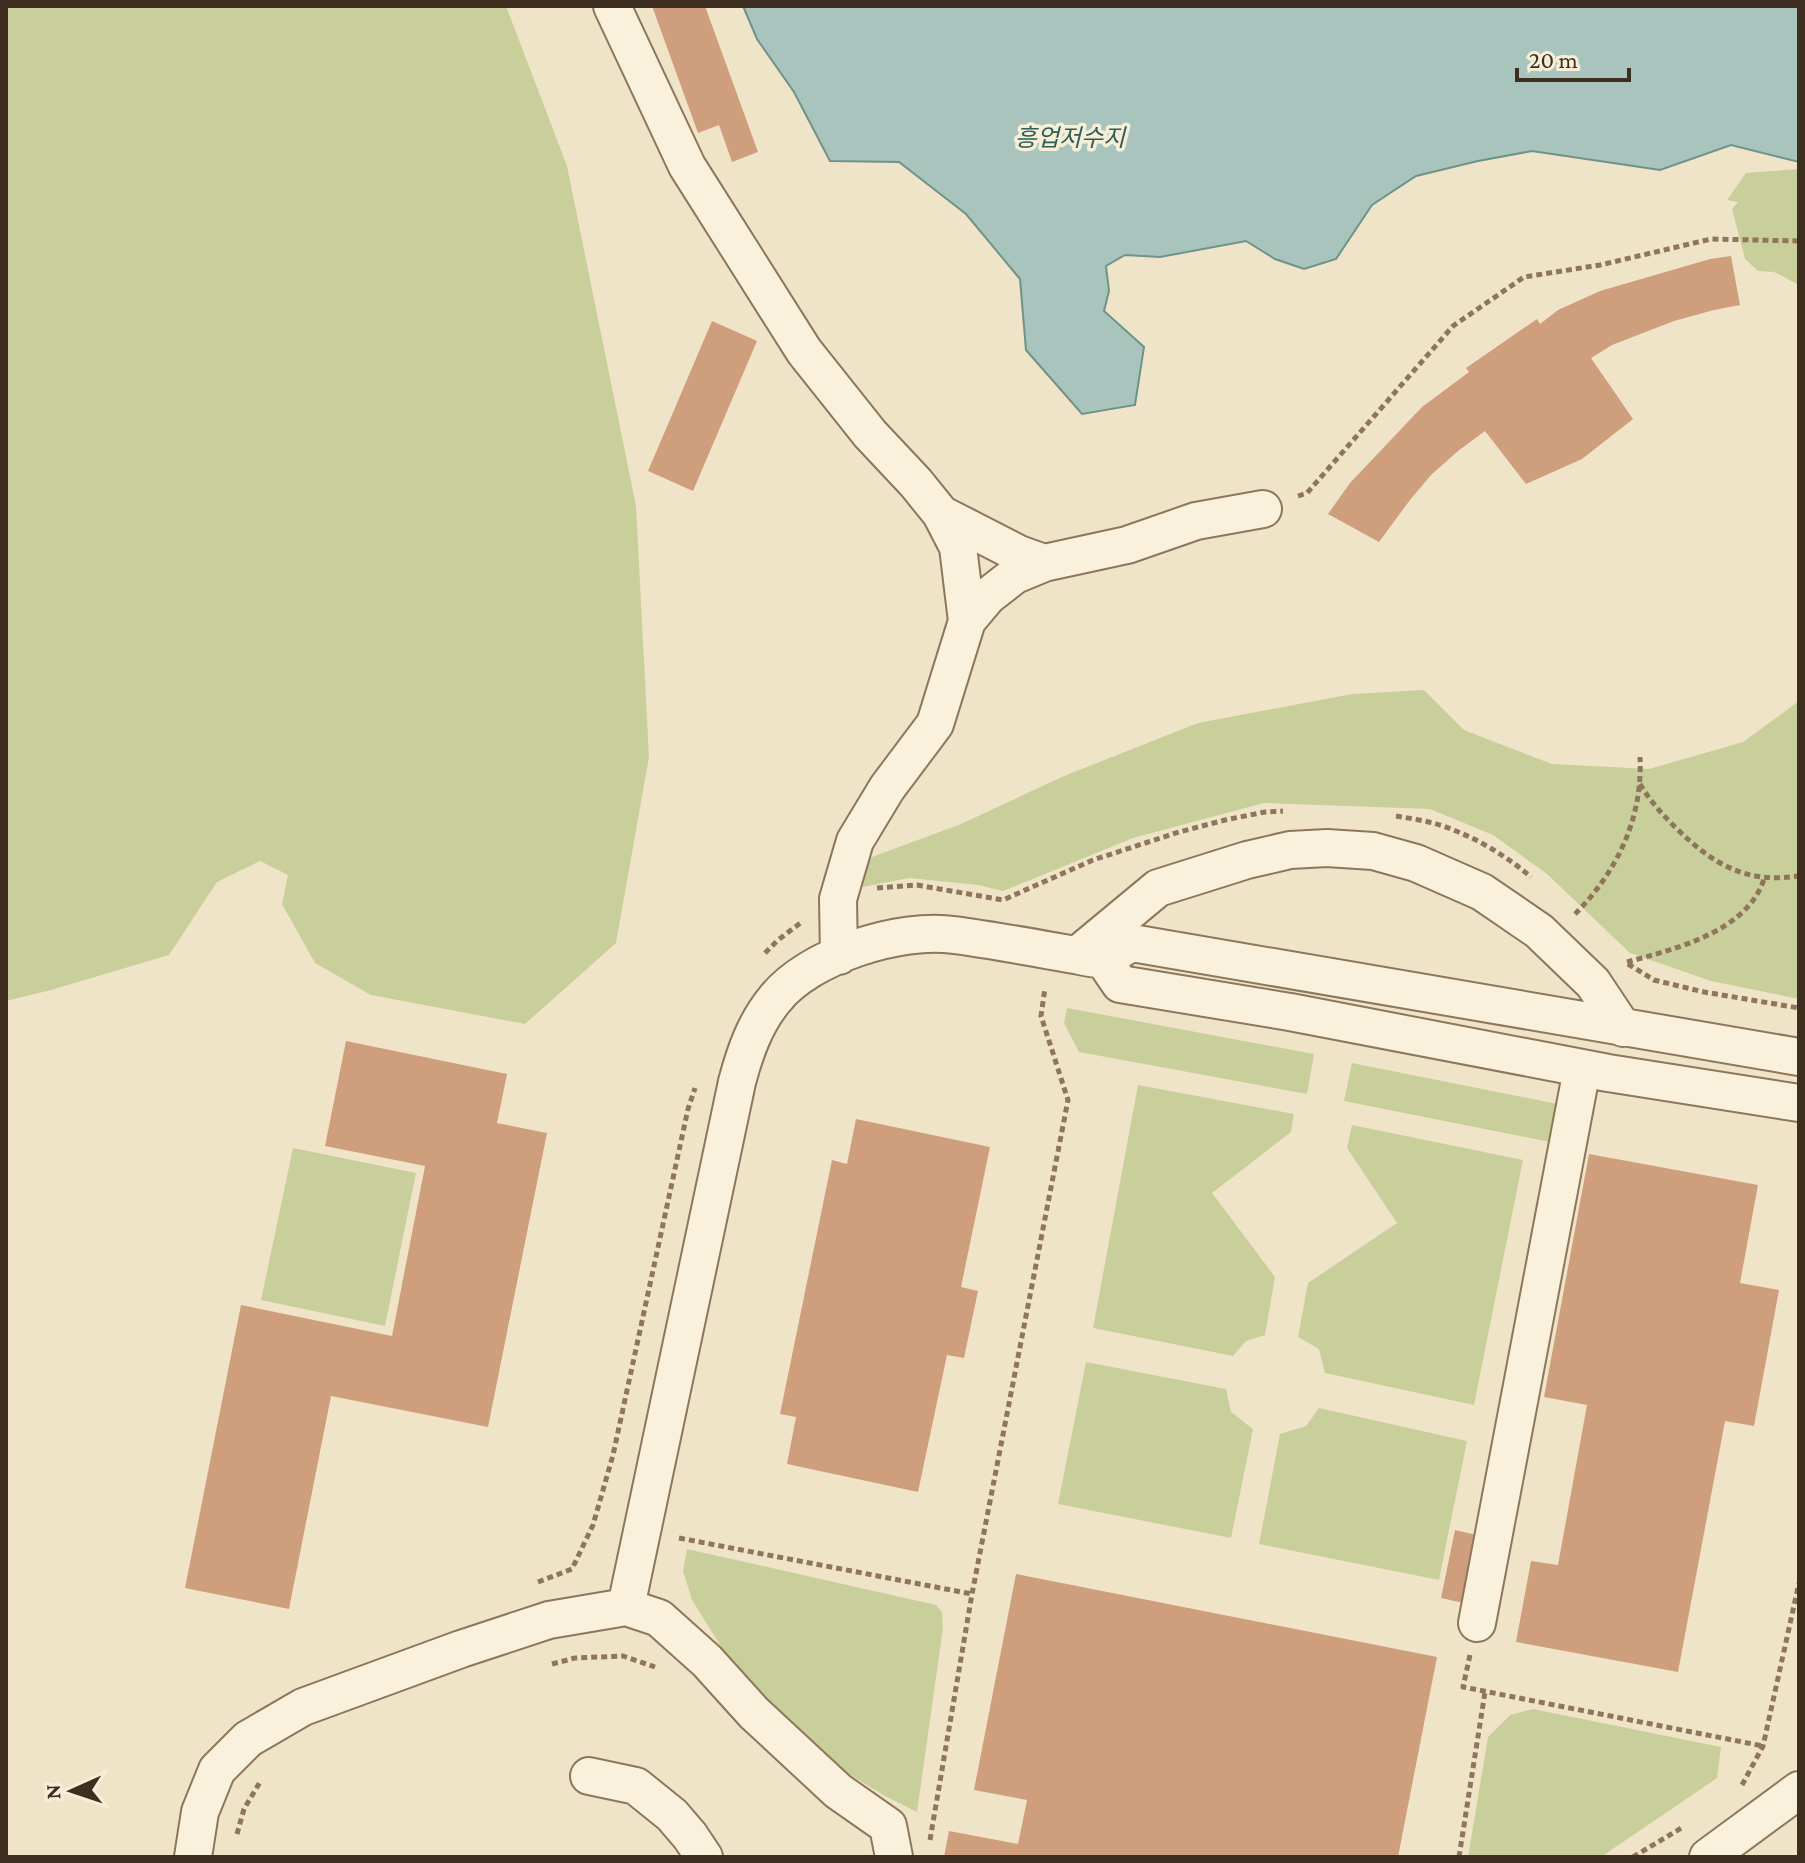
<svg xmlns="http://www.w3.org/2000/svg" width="1805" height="1863" font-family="'Crimson Pro','Noto Sans KR',serif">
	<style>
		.green { fill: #c9cf9b }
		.water { fill: #a9c4bc; stroke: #6f938a; stroke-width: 2 }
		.building { fill: #cf9f7d }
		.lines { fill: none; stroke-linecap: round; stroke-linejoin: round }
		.minor-casing { stroke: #8d765c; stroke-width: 40 }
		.path { stroke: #8d765c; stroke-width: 5; stroke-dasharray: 6 4; stroke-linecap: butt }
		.minor { stroke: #faf1dc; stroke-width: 36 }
		.labels { text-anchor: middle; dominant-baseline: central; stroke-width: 7; stroke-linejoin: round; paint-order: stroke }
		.water-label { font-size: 24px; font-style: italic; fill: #2f5d5a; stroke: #f7eed8 }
	</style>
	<rect width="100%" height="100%" fill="#f0e4c8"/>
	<path class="green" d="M 6,6 L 506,6 L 567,166 L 636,506 L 649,757 L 616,943 L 525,1024 L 371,995 L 315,963 L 282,904 L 288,875 L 260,861 L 217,882 L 169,955 L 51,990 L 6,1001 Z
		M 1799,169 L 1799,285 L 1774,272 L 1758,271 L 1745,259 L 1732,209 L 1738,202 L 1727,200 L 1746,173 Z
		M 1424,690 L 1464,730 L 1552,764 L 1649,769 L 1743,742 L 1799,701 L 1799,999 L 1711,981 L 1630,953 L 1547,874 L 1493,835 L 1430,809 L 1264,803 L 1133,838 L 1003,891 L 978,885 L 909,878 L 852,889 L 872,857 L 961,824 L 1064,776 L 1198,723 L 1352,694 Z
		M 1067,1008 L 1314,1054 L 1307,1094 L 1079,1052 L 1064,1023 Z
		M 1352,1063 L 1558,1104 L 1550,1142 L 1344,1101 Z
		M 1138,1085 L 1294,1114 L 1291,1132 L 1212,1193 L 1275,1277 L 1265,1335 L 1246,1341 L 1233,1356 L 1093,1328 Z
		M 1352,1125 L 1523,1160 L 1474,1405 L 1325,1373 L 1319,1349 L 1298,1337 L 1308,1283 L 1397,1223 L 1347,1148 Z
		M 293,1148 L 416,1173 L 385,1326 L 261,1300 Z
		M 1086,1362 L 1226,1389 L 1231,1412 L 1253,1429 L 1231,1538 L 1058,1504 Z
		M 1319,1408 L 1467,1441 L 1439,1580 L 1259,1544 L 1280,1434 L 1306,1426 Z
		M 687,1549 L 936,1605 L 942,1612 L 943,1628 L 917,1812 L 885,1796 L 842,1770 L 737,1672 L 692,1600 L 683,1571 Z
		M 1533,1709 L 1721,1747 L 1717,1778 L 1601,1857 L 1468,1857 L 1488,1737 L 1510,1715 Z"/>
	<path class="water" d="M 743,6 L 1799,6 L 1799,162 L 1731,145 L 1660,170 L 1532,151 L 1478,161 L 1416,176 L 1372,205 L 1336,259 L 1304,269 L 1275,259 L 1246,241 L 1160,257 L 1125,255 L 1106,266 L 1109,291 L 1104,311 L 1144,347 L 1135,405 L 1082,414 L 1026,350 L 1020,279 L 966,214 L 899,162 L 830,161 L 794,92 L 757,39 Z"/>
	<path class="building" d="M 652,6 L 705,6 L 758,152 L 732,162 L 719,125 L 698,133 Z
		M 1731,256 L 1740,305 L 1714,310 L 1674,321 L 1612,345 L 1591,358 L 1633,419 L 1582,459 L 1526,484 L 1485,431 L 1458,451 L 1431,475 L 1410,500 L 1379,542 L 1328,514 L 1350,483 L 1422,407 L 1469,372 L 1466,368 L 1537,319 L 1540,324 L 1558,310 L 1600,291 L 1710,259 Z
		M 712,321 L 757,341 L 693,491 L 648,471 Z
		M 346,1041 L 507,1074 L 497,1123 L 547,1133 L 488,1427 L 331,1396 L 289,1609 L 185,1588 L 241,1305 L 392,1336 L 425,1166 L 325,1146 Z
		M 856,1119 L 990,1147 L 961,1287 L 978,1291 L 964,1358 L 947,1355 L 918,1492 L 787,1464 L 796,1417 L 780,1414 L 832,1160 L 847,1164 Z
		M 1589,1154 L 1758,1185 L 1740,1283 L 1779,1290 L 1754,1426 L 1725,1421 L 1678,1672 L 1516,1642 L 1531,1561 L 1558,1565 L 1587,1405 L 1544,1397 Z
		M 1455,1530 L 1481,1536 L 1468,1604 L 1441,1598 Z
		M 1016,1574 L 1437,1657 L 1398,1857 L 944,1857 L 949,1831 L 1018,1844 L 1027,1800 L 974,1790 Z"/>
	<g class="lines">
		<defs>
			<path id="minor" d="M 612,6 L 687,166 L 804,351 L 870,434 L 916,483 L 941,514 L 958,547 L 967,621 L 935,724 L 887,788 L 855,841 L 838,899 L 839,956
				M 941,514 L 1019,554 L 1044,563
				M 967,621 L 988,596 L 1015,575 L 1044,563 L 1127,545 L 1196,521 L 1263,509
				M 1082,951 L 1158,888 L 1247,860 L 1290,850 L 1327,848 L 1373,851 L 1416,863 L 1482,892 L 1539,931 L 1593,983 L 1623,1028
				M 1103,959 L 1120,984 L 1290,1012 L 1608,1073 L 1799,1103
				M 626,1607 L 659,1618 L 707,1661 L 754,1713 L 838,1791 L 888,1826 L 894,1857
				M 1477,1623 L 1582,1069
				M 589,1776 L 636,1786 L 672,1815 L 690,1836 L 704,1857
				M 193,1857 L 200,1812 L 217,1770 L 248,1739 L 303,1707 L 461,1649 L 549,1620 L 626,1607 L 737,1082 C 745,1052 755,1023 775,999 C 809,956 900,927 954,935 C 992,940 1030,947 1069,954 C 1079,955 1095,961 1105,958 C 1114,955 1123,947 1132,943 L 1799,1057
				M 1708,1857 L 1799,1790"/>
		</defs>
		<use href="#minor" class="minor-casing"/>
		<path class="path" d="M 1298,496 L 1307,493 L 1453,326 L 1524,277 L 1600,265 L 1711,239 L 1799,241
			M 1640,784 C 1650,801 1662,814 1676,828 C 1713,864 1745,884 1799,876
			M 1396,816 C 1408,818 1421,820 1433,823 C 1468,833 1503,853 1531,877
			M 877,888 L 917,885 L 1003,900 L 1093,860 L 1179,832 L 1225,820 L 1265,812 L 1283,811
			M 1575,914 C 1617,872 1643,818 1640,757
			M 765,953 L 778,940 L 803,921
			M 1627,962 C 1675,949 1747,932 1764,879
			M 1628,964 L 1654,980 L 1704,992 L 1799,1008
			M 679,1538 L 972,1594
			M 538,1582 L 572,1569 L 593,1525 L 613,1455 L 688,1109 L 695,1088
			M 1470,1655 L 1463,1687 L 1763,1746
			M 552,1664 L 575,1658 L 623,1656 L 655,1667
			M 1742,1785 L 1763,1746 L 1799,1583
			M 237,1834 L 244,1809 L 260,1782
			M 930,1840 L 972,1594 L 1068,1100 L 1041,1016 L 1045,988
			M 1459,1857 L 1485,1692
			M 1633,1857 L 1683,1827"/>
		<use href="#minor" class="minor"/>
	</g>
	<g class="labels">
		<g class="water-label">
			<text x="1070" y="137">흥업저수지</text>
		</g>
	</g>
	<rect width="1805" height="1863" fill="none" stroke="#3d2e20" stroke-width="16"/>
	<g transform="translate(72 1791) rotate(267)" stroke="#f7eed8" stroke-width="6" paint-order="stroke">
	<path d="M0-6L14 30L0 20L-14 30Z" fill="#3d2e20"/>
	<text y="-12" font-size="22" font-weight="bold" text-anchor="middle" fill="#3d2e20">N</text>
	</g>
	<path d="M1517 68v12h112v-12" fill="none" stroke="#3d2e20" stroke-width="4"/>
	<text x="1529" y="68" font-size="24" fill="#3d2e20" stroke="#f7eed8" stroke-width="6" paint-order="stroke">20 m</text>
</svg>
